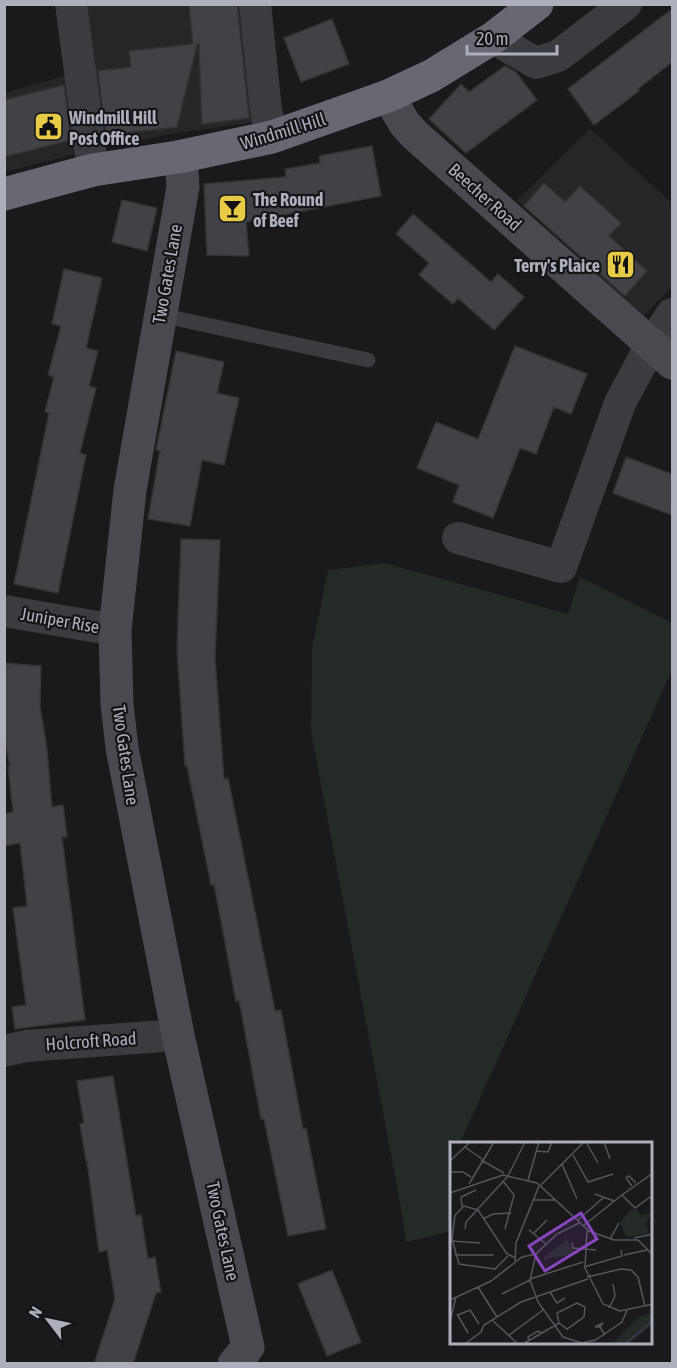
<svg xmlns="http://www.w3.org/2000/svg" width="677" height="1368" font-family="'Asap Condensed',sans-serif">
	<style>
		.built { fill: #262528 }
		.green { fill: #242b26 }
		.building { fill: #414245; stroke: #343437; stroke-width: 1.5 }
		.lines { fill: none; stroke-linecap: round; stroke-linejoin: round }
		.lane { stroke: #3b3b40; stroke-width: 15 }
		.street { stroke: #3b3b40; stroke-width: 32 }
		.secondary { stroke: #494950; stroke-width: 33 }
		.highway { stroke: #676871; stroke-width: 33 }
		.labels { text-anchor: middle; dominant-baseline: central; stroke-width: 4.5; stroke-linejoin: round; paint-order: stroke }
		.poi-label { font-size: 18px; font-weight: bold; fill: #adafba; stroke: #151417; text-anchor: start }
		.street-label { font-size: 18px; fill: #adafba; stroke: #151417 }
		.inset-river { fill: none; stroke: #30363f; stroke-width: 3 }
		.inset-road { fill: none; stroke: #55555b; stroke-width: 1.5 }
		.view { fill: #8546be; fill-opacity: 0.15; stroke: #8546be; stroke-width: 3 }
		.inset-edge { fill: none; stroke: #adafba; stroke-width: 3 }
	</style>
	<rect width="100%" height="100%" fill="#1a191b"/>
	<path class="built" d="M 80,5 L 243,5 L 264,121 L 171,134 L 75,154 L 5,172 L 5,93 L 88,69 Z
		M 590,129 L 672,203 L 672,287 L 643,316 L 517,200 Z"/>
	<path class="green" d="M 385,563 L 568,614 L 580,577 L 672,623 L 672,670 L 460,1143 L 452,1143 L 452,1160 L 449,1168 L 452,1170 L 452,1231 L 406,1242 L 402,1213 L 311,731 L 312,649 L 328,570 Z"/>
	<path class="building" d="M 189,4 L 237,4 L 249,118 L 202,124 L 199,44 L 197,44 L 177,127 L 106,135 L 98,71 L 131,67 L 129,51 L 193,44 Z
		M 672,9 L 672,62 L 638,89 L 639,91 L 594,125 L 568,89 Z
		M 332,19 L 349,64 L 301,82 L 284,38 Z
		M 505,66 L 516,72 L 537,100 L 466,153 L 429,119 L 461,84 L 469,92 Z
		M 64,85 L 71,140 L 4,157 L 4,100 Z
		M 372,146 L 381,196 L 246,222 L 249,256 L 207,255 L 204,184 L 286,177 L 285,169 L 320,163 L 319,156 Z
		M 544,183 L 565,202 L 580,186 L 621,223 L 609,236 L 647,271 L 625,296 L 524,206 Z
		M 122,200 L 157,208 L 147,251 L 112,242 Z
		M 413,214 L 491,282 L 498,274 L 524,297 L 494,330 L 458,298 L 453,304 L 419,275 L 429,263 L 396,234 Z
		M 64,269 L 102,278 L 86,348 L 98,351 L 89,386 L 96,388 L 80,453 L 86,455 L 58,593 L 14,584 L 49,413 L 45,412 L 54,377 L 48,375 L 61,326 L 52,324 Z
		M 515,346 L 587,374 L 571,414 L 554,407 L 536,454 L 520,448 L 493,518 L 453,502 L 459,485 L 417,468 L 436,422 L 478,439 Z
		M 176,351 L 224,362 L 217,393 L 239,398 L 224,465 L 202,460 L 190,526 L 148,519 L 160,451 L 156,450 Z
		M 626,457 L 672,474 L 672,515 L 613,493 Z
		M 181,539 L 220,540 L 215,658 L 224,779 L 228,778 L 275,1011 L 281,1010 L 303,1129 L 306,1128 L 326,1229 L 288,1236 L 264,1119 L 261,1119 L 239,1000 L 236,1001 L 214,884 L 211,885 L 187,766 L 185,766 L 177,649 Z
		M 4,663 L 41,666 L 40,706 L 47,749 L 52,807 L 63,805 L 67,837 L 62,837 L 85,1020 L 15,1029 L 12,1007 L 26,1005 L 13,908 L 27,906 L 20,843 L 4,846 L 4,814 L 13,812 L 8,766 L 10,766 L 4,737 Z
		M 113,1076 L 136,1216 L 141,1215 L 148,1259 L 155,1257 L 161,1292 L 156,1293 L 133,1364 L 94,1364 L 115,1299 L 107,1250 L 99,1252 L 87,1161 L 86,1161 L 80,1124 L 84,1123 L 77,1081 Z
		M 332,1270 L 361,1342 L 327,1356 L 298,1284 Z"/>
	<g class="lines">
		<path class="lane" d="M 160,315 L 368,360"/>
		<path class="street" d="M 71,4 L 93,170
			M 255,4 L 266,110 L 272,137
			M 493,38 L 536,63 L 558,56 L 626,4
			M 458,538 L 561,567 L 620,403 L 651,345 L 672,314
			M 4,611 L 115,630
			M 4,1051 L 26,1046 L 178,1035"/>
		<path class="secondary" d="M 388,96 L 405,124 L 415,135 L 672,363
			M 178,157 L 182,171 L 183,187 L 130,490 L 115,630 L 117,704 L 122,748 L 178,1035 L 248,1347 L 234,1364"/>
		<path class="highway" d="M 4,194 L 93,170 L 178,157 L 272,137 L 388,96 L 431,76 L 493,38 L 537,4"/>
	</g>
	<defs>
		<symbol id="civic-square" viewBox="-11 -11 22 22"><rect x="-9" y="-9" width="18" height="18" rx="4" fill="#e7ca46" stroke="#151417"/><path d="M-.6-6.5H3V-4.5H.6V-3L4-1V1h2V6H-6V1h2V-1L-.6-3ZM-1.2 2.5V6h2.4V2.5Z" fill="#111"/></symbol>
		<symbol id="bar-square" viewBox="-11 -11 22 22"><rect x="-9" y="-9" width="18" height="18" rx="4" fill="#e7ca46" stroke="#151417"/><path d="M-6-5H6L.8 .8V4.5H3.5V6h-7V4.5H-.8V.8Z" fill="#111"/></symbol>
		<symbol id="restaurant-square" viewBox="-11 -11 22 22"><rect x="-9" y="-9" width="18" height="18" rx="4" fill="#e7ca46" stroke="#151417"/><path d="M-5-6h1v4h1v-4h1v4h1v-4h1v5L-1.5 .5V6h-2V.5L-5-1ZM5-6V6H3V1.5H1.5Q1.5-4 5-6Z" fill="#111"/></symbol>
	</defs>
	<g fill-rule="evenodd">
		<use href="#civic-square" x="32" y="110" width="33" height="33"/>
		<use href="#bar-square" x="216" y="192" width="33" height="33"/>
		<use href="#restaurant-square" x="604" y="248" width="33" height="33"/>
	</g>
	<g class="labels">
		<g class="poi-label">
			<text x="69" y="117">Windmill Hill<tspan x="69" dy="21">Post Office</tspan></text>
			<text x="253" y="199">The Round<tspan x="253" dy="21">of Beef</tspan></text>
			<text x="600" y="265" text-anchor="end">Terry's Plaice</text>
		</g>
		<g class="street-label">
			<text transform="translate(283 131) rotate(-17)">Windmill Hill</text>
			<text transform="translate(485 197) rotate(42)">Beecher Road</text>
			<text transform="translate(167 274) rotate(-80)">Two Gates Lane</text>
			<text transform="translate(60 620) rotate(10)">Juniper Rise</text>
			<text transform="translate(126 755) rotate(82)">Two Gates Lane</text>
			<text transform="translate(91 1041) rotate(-4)">Holcroft Road</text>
			<text transform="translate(223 1231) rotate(78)">Two Gates Lane</text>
		</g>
	</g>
	<g transform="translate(450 1142)">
		<rect width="202" height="202" fill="#1a191b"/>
		<path d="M 186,67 L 192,73 L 202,70 L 196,82 L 199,91 L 177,95 L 170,81 L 179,69 ZM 117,97 L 124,112 L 98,116 L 97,119 L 93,116 ZM 202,171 L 202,181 L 177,202 L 162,202 L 188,175 Z" fill="#242b26"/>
		<path class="inset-river" d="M 175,202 L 203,179"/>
		<path class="inset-road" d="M 136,0 L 148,21M 154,0 L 160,17M 15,5 L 32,17M 86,9 L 98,10 L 102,0M 123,13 L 138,40 L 163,32M 31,18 L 54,31M 0,19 L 20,0M 112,22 L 127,57M 0,30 L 13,30 L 21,35M 203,31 L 172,53 L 185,66 L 203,53M 58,34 L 75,0M 78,38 L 89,0M 53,39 L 64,53 L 55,87M 19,42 L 44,0M 91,43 L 134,0M 182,44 L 176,36 L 179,34 L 186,41M 0,51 L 53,33 L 87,41 L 139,89 L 164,98 L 188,98 L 203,113M 145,52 L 164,59M 83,58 L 105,58M 12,65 L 11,55 L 26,48M 28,68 L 14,64 L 5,73 L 2,97 L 9,122 L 45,127 L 58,114M 28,68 L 57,112 L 66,116M 33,77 L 43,72 L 61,71M 128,78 L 154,55M 129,81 L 107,92 L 86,112 L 80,138 L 88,160 L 113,195 L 132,201 L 145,198M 133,84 L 172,53M 15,87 L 16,80 L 58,34M 79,88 L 96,102M 137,88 L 135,126 L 153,162 L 170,169 L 203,162M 84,91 L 97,78M 184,96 L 203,92M 160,97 L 169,81M 1,99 L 30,101M 122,101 L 123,106 L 146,108M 5,113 L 44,113M 174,113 L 197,108M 65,119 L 66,101 L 89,44M 134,125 L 172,114 L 171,108M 137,135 L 171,127 L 181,128 L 188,135 L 195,164M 80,137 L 133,120M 28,145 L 47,175M 100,150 L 107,161 L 115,156M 52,152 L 80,138M 0,158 L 41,139 L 72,115 L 86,112M 159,166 L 165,154 L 163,142M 7,172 L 18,191M 8,173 L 20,168 L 29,182M 42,178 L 68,202M 0,179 L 6,155M 150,185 L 153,181 L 145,185 L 150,185 L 155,193M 58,194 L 93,168M 79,199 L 78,195 L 88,189 L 92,191M 144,199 L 172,180 L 177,168M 15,202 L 31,190 L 34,183 L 71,160 L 138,137M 73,202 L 109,181 L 107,171 L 127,161 L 135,165 L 134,175 L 117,187 L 109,181"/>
		<path class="view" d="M 131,71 L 147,97 L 95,129 L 79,104 Z"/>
		<rect width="202" height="202" class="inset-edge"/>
	</g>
	<rect width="677" height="1368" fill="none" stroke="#adafba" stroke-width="12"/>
	<g transform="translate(48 1320) rotate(302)" stroke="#151417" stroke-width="4.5" paint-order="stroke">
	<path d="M0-4.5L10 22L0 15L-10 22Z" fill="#adafba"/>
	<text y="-9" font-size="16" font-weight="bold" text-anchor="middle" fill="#adafba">N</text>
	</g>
	<path d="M467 45v9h90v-9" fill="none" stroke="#adafba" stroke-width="3"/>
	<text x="476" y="45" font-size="18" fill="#adafba" stroke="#151417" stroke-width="4.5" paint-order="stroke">20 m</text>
</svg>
